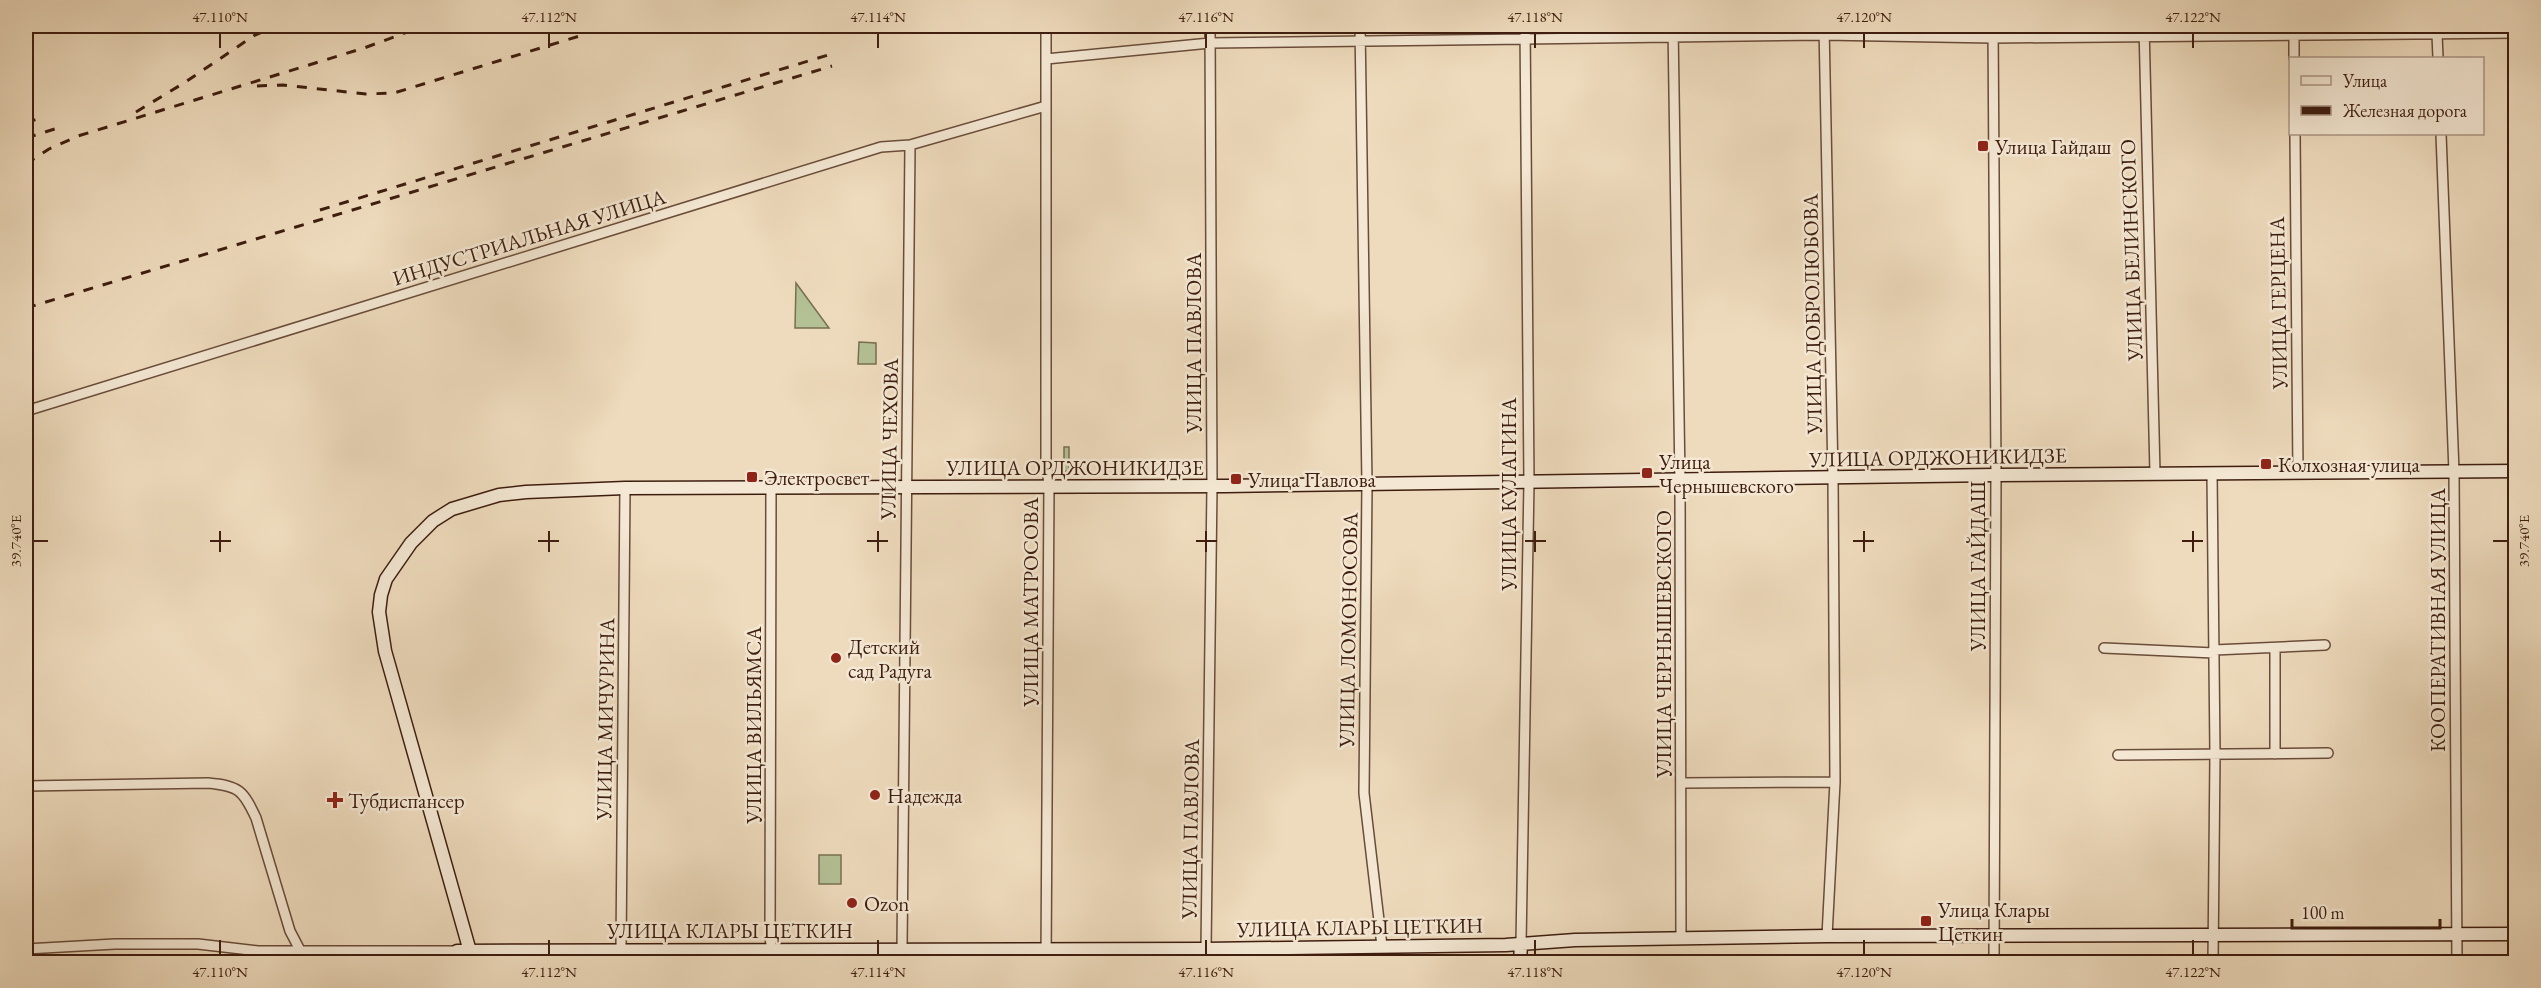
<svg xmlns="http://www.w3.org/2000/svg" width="2541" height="988" font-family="'EB Garamond',serif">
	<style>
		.green { fill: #b3c195; stroke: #786f52; stroke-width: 1.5 }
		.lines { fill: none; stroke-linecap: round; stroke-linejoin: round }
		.street-casing { stroke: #6a4c3a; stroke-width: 12 }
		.secondary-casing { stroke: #3e1d0f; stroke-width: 15 }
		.street { stroke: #f4e8d4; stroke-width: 9 }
		.secondary { stroke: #f4e8d4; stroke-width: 12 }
		.rail { stroke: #3e1d0f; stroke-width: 3; stroke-dasharray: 10 10; stroke-linecap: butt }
		.ticks { fill: none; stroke: #3e1d0f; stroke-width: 2 }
		.poi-dot { fill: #8f2418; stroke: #f4e8d4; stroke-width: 2 }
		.labels { text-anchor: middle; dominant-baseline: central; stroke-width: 5; stroke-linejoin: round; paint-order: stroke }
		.poi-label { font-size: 21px; fill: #3e1d0f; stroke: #f4e8d4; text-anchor: start }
		.street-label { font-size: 21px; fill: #3e1d0f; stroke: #f4e8d4 }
		.neatline { fill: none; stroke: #3e1d0f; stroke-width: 2 }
		.ticks-label { font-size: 15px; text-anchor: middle; fill: #3e1d0f }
	</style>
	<rect width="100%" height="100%" fill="#eedbbd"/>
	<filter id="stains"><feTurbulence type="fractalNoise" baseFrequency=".00333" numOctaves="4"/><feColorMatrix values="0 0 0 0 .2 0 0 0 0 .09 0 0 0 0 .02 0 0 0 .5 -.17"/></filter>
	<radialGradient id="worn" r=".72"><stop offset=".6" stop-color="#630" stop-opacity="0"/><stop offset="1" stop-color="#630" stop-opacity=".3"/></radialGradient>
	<path class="green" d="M 796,283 L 829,328 L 795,328 Z
		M 859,342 L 876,343 L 876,364 L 858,364 Z
		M 1064,447 L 1069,447 L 1069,472 L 1055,469 L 1054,465 L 1064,465 Z
		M 819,855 L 841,855 L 841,884 L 819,884 Z"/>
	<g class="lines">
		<defs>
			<path id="street" d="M 1360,26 L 1367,484 L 1364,793 L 1382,946
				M 1673,26 L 1680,481 L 1681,939
				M 1824,26 L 1833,477 L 1835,782 L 1827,936
				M 1993,26 L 1996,475 L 1994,962
				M 2144,26 L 2155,473
				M 2437,34 L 2438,58
				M 2294,35 L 2294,58
				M 1046,59 L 1210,43 L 1824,35 L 1993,38 L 2516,33
				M 2295,134 L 2298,473
				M 2441,134 L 2454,472 L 2457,962
				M 26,411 L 881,147 L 910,145 L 1046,106
				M 2212,473 L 2215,754 L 2213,962
				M 771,488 L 770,938 L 774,962
				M 2104,648 L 2214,653
				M 2275,648 L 2275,754
				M 2214,650 L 2325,645
				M 2118,755 L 2328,753
				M 1682,783 L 1835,782
				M 26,786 L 208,783 C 239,786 243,790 256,818 L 290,931 L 301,952 L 303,962
				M 1521,944 L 1529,482 L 1525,26
				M 26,949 L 115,944 L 198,944 L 258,951 L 457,951
				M 902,949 L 910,145
				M 1206,949 L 1212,486 L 1210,26
				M 621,950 L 625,488
				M 1046,962 L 1049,486 L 1046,459 L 1046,26"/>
			<path id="secondary" d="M 457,951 L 1206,949 L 1506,945 L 1575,940 L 1827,936 L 2516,934
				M 473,962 L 385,651 L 379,612 L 381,595 L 386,579 L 411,543 L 433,521 L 452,509 L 499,495 L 526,492 L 625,488 L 1225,486 L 1996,475 L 2516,471
				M 1520,962 L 1521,944"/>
		</defs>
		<use href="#street" class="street-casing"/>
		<use href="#secondary" class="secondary-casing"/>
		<use href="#street" class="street"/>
		<use href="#secondary" class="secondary"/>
		<path class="rail" d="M 257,86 L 283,85 L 366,94 L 394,93 L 586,34
			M 136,112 L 184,83 L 255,35 L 276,26
			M 26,123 L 43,117
			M 26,138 L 58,128
			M 26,164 L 49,149 L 78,136 L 364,48 L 424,26
			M 320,210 L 828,55
			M 26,308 L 832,66"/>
	</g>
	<path class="ticks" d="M 220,33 L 220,48M 549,33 L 549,48M 878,33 L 878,48M 1206,33 L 1206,48M 1535,33 L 1535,48M 1864,33 L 1864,48M 2193,33 L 2193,48M 220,531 L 220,552M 549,531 L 549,552M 878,531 L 878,552M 1206,531 L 1206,552M 1535,531 L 1535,552M 1864,531 L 1864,552M 2193,531 L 2193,552M 33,541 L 48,541M 210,541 L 231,541M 538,541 L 559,541M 867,541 L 888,541M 1196,541 L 1217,541M 1525,541 L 1546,541M 1853,541 L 1874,541M 2182,541 L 2203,541M 2493,541 L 2508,541M 220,940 L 220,955M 549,940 L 549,955M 878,940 L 878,955M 1206,940 L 1206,955M 1535,940 L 1535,955M 1864,940 L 1864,955M 2193,940 L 2193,955"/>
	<g class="poi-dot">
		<rect x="1977" y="140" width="12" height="12" rx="3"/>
		<rect x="2260" y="458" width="12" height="12" rx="3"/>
		<rect x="1641" y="467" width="12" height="12" rx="3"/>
		<rect x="746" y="471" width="12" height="12" rx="3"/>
		<rect x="1230" y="473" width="12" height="12" rx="3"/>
		<circle cx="836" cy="658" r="6"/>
		<circle cx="875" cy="795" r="6"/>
		<path d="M332 791h6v6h6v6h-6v6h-6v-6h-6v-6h6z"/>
		<circle cx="852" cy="903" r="6"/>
		<rect x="1920" y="915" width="12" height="12" rx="3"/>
	</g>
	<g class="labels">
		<g class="poi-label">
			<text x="1995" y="146">Улица Гайдаш</text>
			<text x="1659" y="461">Улица<tspan x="1659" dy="24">Чернышевского</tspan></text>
			<text x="2278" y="464">Колхозная улица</text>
			<text x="764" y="477">Электросвет</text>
			<text x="1248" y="479">Улица Павлова</text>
			<text x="848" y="646">Детский<tspan x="848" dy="24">сад Радуга</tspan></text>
			<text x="887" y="795">Надежда</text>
			<text x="348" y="800">Тубдиспансер</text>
			<text x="864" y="903">Ozon</text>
			<text x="1938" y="909">Улица Клары<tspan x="1938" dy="24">Цеткин</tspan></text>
		</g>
		<g class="street-label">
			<text transform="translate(529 237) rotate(-17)">ИНДУСТРИАЛЬНАЯ УЛИЦА</text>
			<text transform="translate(2131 250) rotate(-92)">УЛИЦА БЕЛИНСКОГО</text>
			<text transform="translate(2278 303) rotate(-91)">УЛИЦА ГЕРЦЕНА</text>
			<text transform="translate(1812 314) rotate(-91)">УЛИЦА ДОБРОЛЮБОВА</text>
			<text transform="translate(1193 343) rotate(-90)">УЛИЦА ПАВЛОВА</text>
			<text transform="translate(889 439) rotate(-89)">УЛИЦА ЧЕХОВА</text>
			<text transform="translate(1938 457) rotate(-1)">УЛИЦА ОРДЖОНИКИДЗЕ</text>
			<text x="1075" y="467">УЛИЦА ОРДЖОНИКИДЗЕ</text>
			<text transform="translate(1508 494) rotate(-90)">УЛИЦА КУЛАГИНА</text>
			<text transform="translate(1977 566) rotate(-90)">УЛИЦА ГАЙДАШ</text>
			<text transform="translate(1030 602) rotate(-90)">УЛИЦА МАТРОСОВА</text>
			<text transform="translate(2437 620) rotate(-90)">КООПЕРАТИВНАЯ УЛИЦА</text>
			<text transform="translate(1348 630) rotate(-89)">УЛИЦА ЛОМОНОСОВА</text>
			<text transform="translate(1663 644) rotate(-90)">УЛИЦА ЧЕРНЫШЕВСКОГО</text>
			<text transform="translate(605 719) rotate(-89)">УЛИЦА МИЧУРИНА</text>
			<text transform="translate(753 725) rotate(-90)">УЛИЦА ВИЛЬЯМСА</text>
			<text transform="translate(1190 829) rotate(-89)">УЛИЦА ПАВЛОВА</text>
			<text transform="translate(1360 927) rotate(-1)">УЛИЦА КЛАРЫ ЦЕТКИН</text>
			<text x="730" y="930">УЛИЦА КЛАРЫ ЦЕТКИН</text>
		</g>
	</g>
	<rect width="2541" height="988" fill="none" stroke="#eedbbd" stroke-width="66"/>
	<rect x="2289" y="57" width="195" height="78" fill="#f4e8d4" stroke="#ab9785" stroke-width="1.5"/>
	<rect x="2301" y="76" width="30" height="9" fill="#f4e8d4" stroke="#ab9785" stroke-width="1.5"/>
	<text x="2343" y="87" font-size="18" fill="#3e1d0f">Улица</text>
	<rect x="2301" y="106" width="30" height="9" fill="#3e1d0f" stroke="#ab9785" stroke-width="1.5"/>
	<text x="2343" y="117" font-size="18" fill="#3e1d0f">Железная дорога</text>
	<path d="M2292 919v9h148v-9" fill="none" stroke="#3e1d0f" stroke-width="3"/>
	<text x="2301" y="919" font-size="18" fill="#3e1d0f" stroke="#f4e8d4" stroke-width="4.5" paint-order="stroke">100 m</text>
	<rect x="33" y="33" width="2475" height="922" class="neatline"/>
	<g class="ticks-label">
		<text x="220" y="22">47.110°N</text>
		<text x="549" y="22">47.112°N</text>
		<text x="878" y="22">47.114°N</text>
		<text x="1206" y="22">47.116°N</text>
		<text x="1535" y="22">47.118°N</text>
		<text x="1864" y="22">47.120°N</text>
		<text x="2193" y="22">47.122°N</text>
		<text transform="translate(2524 541) rotate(-90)" y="5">39.740°E</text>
		<text transform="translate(16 541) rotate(-90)" y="5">39.740°E</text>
		<text x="220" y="977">47.110°N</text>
		<text x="549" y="977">47.112°N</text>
		<text x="878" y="977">47.114°N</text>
		<text x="1206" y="977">47.116°N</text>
		<text x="1535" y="977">47.118°N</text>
		<text x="1864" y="977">47.120°N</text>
		<text x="2193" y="977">47.122°N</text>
	</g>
	<rect width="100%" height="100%" filter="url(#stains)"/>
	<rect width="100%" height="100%" fill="url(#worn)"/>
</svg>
